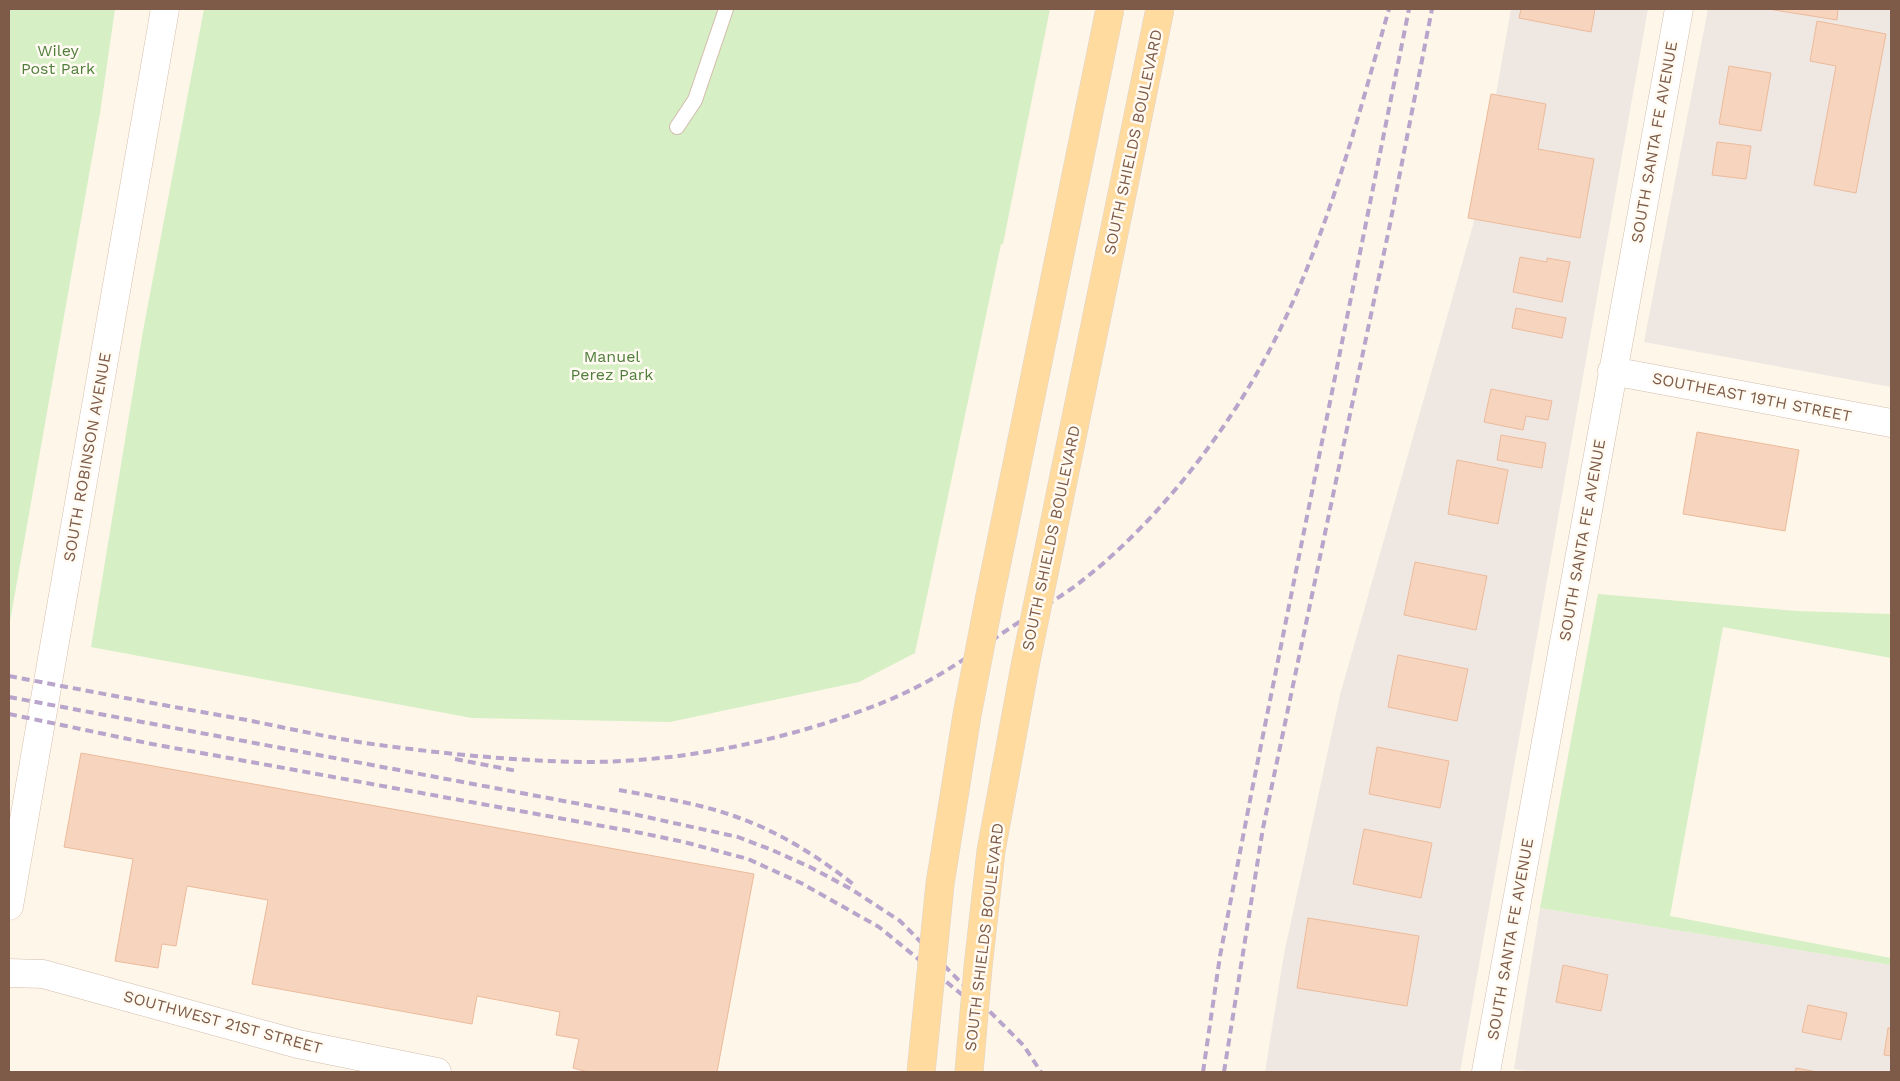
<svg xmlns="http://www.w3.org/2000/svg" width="1900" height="1081" font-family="'Work Sans',sans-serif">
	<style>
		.industrial { fill: #efe8e2 }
		.green { fill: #d6efc5 }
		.building { fill: #f7d4bd; stroke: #ecba9c }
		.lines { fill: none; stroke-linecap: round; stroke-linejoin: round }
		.service-casing { stroke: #d3bdac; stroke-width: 16 }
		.minor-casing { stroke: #d3bdac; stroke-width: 29 }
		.secondary-casing { stroke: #d9bfac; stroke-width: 29 }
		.service { stroke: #fff; stroke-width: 14 }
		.minor { stroke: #fff; stroke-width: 28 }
		.secondary { stroke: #fff; stroke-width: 28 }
		.rail { stroke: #b9a4cb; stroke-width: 4; stroke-dasharray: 8 5; stroke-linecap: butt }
		.primary-bridge-casing { stroke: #ddd4cf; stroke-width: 29; stroke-linecap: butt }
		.primary-bridge { stroke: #ffdba0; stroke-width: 28 }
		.labels { text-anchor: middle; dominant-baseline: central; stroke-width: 5; stroke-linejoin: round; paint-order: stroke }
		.park-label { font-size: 16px; fill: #507e3c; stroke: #fffaf2 }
		.street-label { font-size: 16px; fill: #7d5b48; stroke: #fffaf2 }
	</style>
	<rect width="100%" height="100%" fill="#fef6e9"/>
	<path class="industrial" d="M 1511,9 L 1648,9 L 1460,1072 L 1265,1072 L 1284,954 L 1340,695 L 1473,225 Z
		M 1708,9 L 1891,9 L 1891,387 L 1644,342 Z
		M 1540,908 L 1891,965 L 1891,1072 L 1533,1072 L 1514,1069 Z"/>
	<path class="green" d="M 9,9 L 115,9 L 100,113 L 9,627 Z
		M 204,9 L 1050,9 L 1003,244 L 1001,244 L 915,653 L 859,682 L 670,722 L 472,718 L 91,647 L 143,331 Z
		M 1598,594 L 1797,611 L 1891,614 L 1891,658 L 1723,627 L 1670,916 L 1891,958 L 1891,965 L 1540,908 Z"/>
	<path class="building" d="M 1521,9 L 1595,9 L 1591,32 L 1519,18 Z
		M 1768,9 L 1838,9 L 1837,20 Z
		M 1817,21 L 1886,34 L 1856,193 L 1814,185 L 1836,66 L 1810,61 Z
		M 1729,66 L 1771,73 L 1761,131 L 1719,124 Z
		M 1491,94 L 1546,104 L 1538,149 L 1594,159 L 1580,238 L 1468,218 Z
		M 1717,142 L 1751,146 L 1746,179 L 1712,175 Z
		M 1520,257 L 1547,262 L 1547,258 L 1570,262 L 1562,302 L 1513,292 Z
		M 1516,308 L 1566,318 L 1562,338 L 1512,328 Z
		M 1491,389 L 1552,401 L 1548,420 L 1526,416 L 1523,430 L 1484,422 Z
		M 1697,432 L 1799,450 L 1785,531 L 1683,514 Z
		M 1501,435 L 1546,443 L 1542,468 L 1497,460 Z
		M 1457,460 L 1508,470 L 1498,524 L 1448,514 Z
		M 1415,562 L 1487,576 L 1476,630 L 1404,615 Z
		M 1398,655 L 1468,669 L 1457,721 L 1388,707 Z
		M 1377,747 L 1449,761 L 1440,808 L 1369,794 Z
		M 81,753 L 754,874 L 717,1072 L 588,1072 L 573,1068 L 579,1039 L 556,1035 L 560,1012 L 477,996 L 472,1024 L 252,984 L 268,900 L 187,886 L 176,946 L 162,944 L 158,968 L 115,961 L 133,859 L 64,847 Z
		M 1364,829 L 1432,843 L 1421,898 L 1353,884 Z
		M 1308,918 L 1419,936 L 1407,1006 L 1297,988 Z
		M 1563,965 L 1608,975 L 1601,1011 L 1556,1002 Z
		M 1808,1005 L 1847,1013 L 1841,1040 L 1802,1032 Z
		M 1888,1028 L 1891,1028 L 1891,1056 L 1884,1055 Z
		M 1796,1068 L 1817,1072 L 1795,1072 Z"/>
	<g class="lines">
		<defs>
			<path id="service" d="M 677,127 L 695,100 L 726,9"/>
			<path id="minor" d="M 1612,371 L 1891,423
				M 9,973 L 43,974 L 298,1044 L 437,1072
				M 1486,1072 L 1679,9"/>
			<path id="secondary" d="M 9,906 L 165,9"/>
		</defs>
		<use href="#service" class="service-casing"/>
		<use href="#minor" class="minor-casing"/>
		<use href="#secondary" class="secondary-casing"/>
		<use href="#service" class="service"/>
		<use href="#minor" class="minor"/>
		<use href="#secondary" class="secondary"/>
		<path class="rail" d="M 9,676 C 88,691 167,706 247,720 C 291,729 335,739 379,745 C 447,754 516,761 585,762 C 666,762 745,748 823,724 C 860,712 896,699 930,680 C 959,664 986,644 1013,626 C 1038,610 1065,595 1088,576 C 1158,520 1225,434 1267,355 C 1325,246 1355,127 1389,9
			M 9,697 L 628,813 L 738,837 L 772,850 L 810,867 L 851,889 L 900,921 L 1024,1046 L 1041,1072
			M 9,714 L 152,744 L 641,833 L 684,842 L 748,859 L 801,883 L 879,927 L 976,1006
			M 455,759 L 517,771
			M 619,790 C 657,797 697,803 734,816 C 778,831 817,856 853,884
			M 1203,1072 L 1220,956 L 1252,790 L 1409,9
			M 1224,1072 L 1263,828 L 1389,229 L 1432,9"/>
		<defs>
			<path id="primary-bridge" d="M 921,1072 L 940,884 L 967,715 L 989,601 L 1110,9
				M 969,1072 L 978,967 L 991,851 L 1025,666 L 1160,9"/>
		</defs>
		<use href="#primary-bridge" class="primary-bridge-casing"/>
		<use href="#primary-bridge" class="primary-bridge"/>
	</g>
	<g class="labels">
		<g class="park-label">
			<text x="58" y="50">Wiley<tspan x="58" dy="18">Post Park</tspan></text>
			<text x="612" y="356">Manuel<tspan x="612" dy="18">Perez Park</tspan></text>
		</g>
		<g class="street-label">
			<text transform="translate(1133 142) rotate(-78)">SOUTH SHIELDS BOULEVARD</text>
			<text transform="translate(1654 142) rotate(-80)">SOUTH SANTA FE AVENUE</text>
			<text transform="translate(1752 397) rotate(11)">SOUTHEAST 19TH STREET</text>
			<text transform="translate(87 457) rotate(-80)">SOUTH ROBINSON AVENUE</text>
			<text transform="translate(1051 538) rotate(-78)">SOUTH SHIELDS BOULEVARD</text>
			<text transform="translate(1582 540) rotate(-80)">SOUTH SANTA FE AVENUE</text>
			<text transform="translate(984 937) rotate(-83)">SOUTH SHIELDS BOULEVARD</text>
			<text transform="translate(1510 939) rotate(-80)">SOUTH SANTA FE AVENUE</text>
			<text transform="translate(223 1022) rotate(15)">SOUTHWEST 21ST STREET</text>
		</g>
	</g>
	<rect width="1900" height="1081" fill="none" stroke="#7d5b48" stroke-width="20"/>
</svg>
